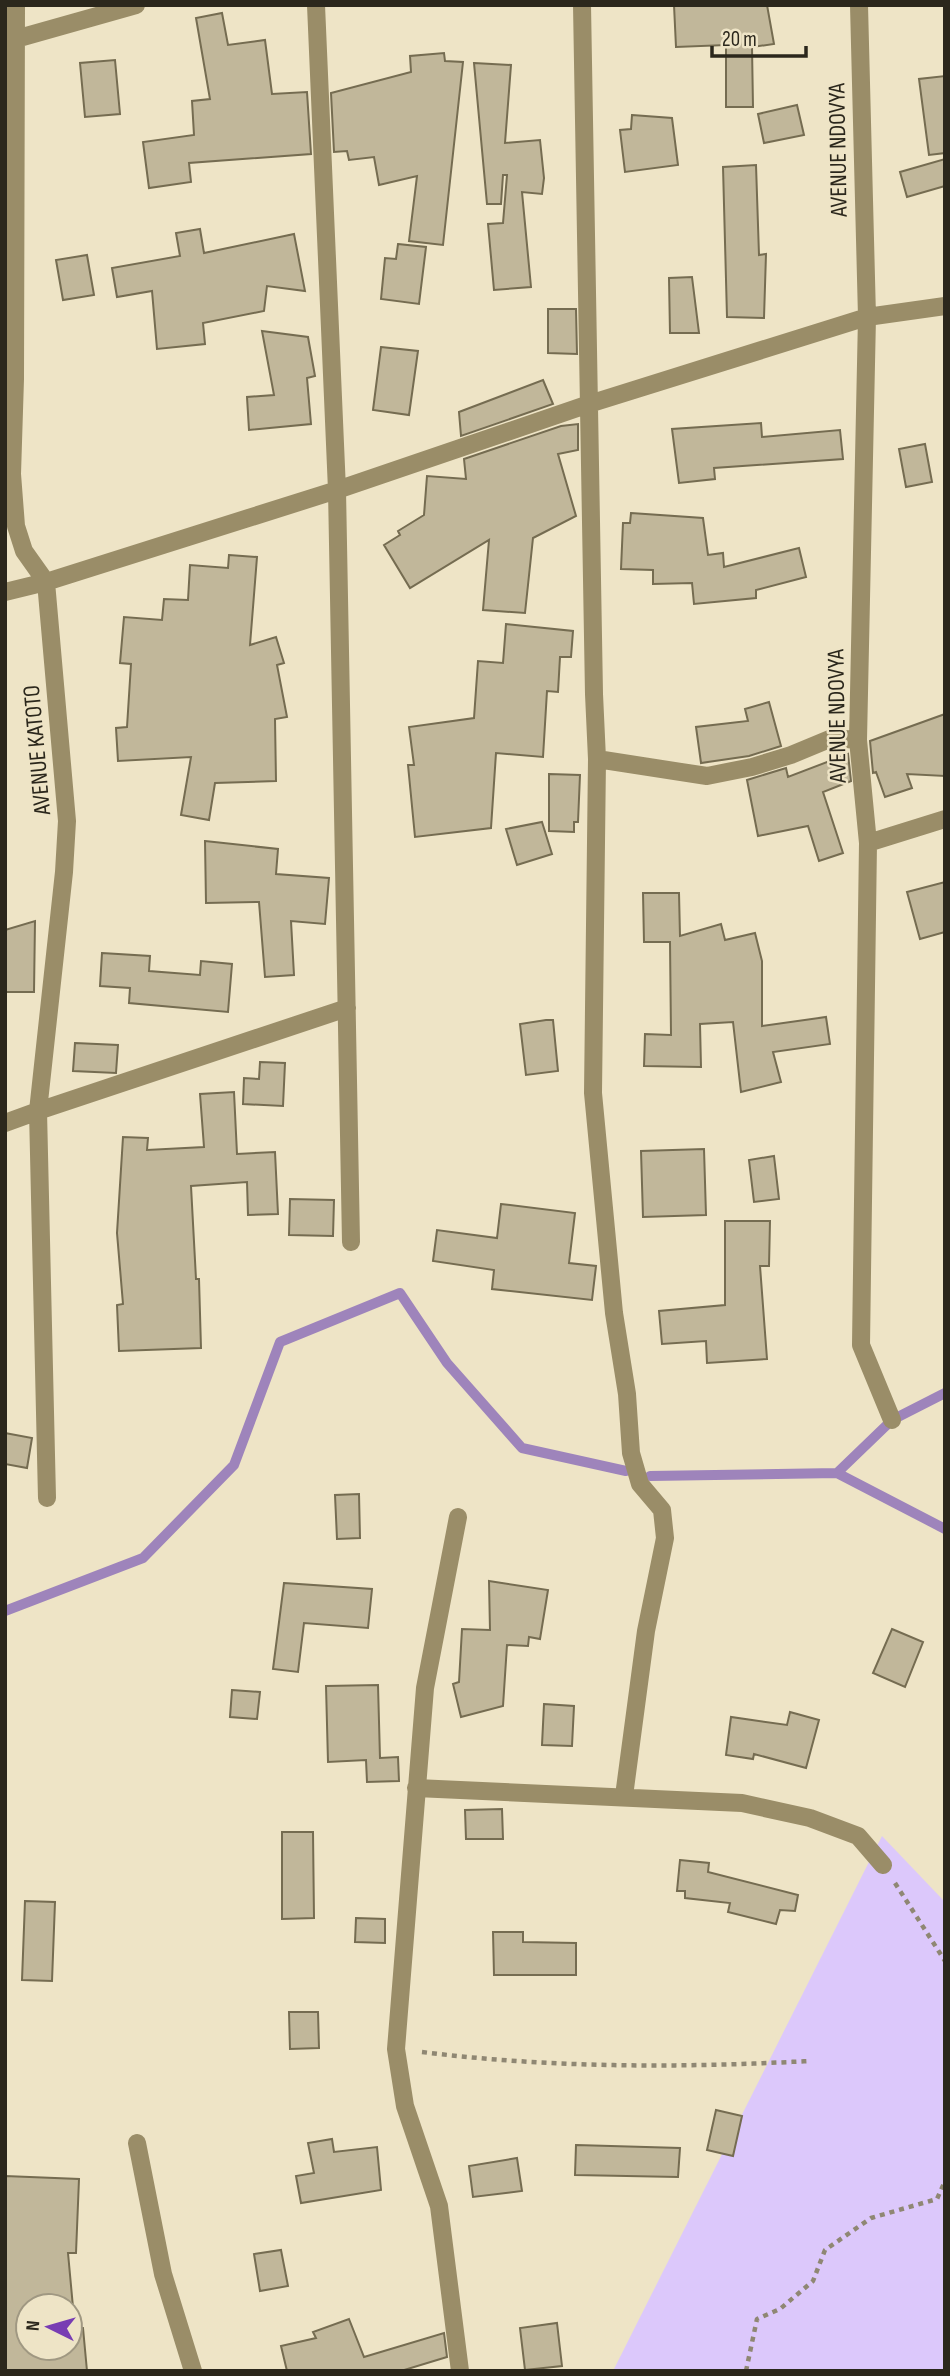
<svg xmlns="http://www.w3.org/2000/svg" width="950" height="2376" font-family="'Sofia Sans Condensed',sans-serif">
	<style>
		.green { fill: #dcc8fb }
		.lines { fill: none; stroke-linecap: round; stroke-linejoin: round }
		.stream { stroke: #9e84bb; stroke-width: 10 }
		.building { fill: #c1b79a; stroke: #756c51; stroke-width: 2; fill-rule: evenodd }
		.path { stroke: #8f8773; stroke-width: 4.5; stroke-dasharray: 5 5; stroke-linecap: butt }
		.street { stroke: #9a8d68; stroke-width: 18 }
		.labels { text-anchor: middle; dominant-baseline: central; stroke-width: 5; stroke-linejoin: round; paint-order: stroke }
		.street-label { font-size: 24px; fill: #2b271c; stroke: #eee4c6 }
	</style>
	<rect width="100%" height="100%" fill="#eee4c6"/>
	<path class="green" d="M 882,1836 L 945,1902 L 945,2371 L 613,2371 Z"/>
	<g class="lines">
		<path class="stream" d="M 837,1473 L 892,1420 L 945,1393
			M 650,1476 L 837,1473 L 945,1529
			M 5,1611 L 143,1558 L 234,1465 L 280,1342 L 400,1293 L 447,1363 L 522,1448 L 626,1471"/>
	</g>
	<path class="building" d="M 674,5 L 767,5 L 774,44 L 752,47 L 753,107 L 726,107 L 726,45 L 676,47 Z
		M 222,13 L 228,45 L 265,40 L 272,94 L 307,92 L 311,154 L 189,163 L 191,182 L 149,188 L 143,142 L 194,135 L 192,101 L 210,99 L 196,18 Z
		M 444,53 L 445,61 L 463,62 L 443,245 L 409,241 L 417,176 L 379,185 L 374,157 L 349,160 L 347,151 L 334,152 L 331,93 L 411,72 L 410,56 Z
		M 115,60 L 120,114 L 85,117 L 80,63 Z
		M 474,63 L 511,65 L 505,143 L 540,140 L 544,178 L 542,194 L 522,192 L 531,287 L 494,290 L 488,224 L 503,223 L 507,175 L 503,175 L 501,204 L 487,204 Z
		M 945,76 L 945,153 L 929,155 L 919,79 Z
		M 797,105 L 804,135 L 764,143 L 758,114 Z
		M 632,115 L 672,118 L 678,165 L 625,172 L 620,130 L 631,129 Z
		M 945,159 L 945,186 L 907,197 L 900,172 Z
		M 756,165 L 759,255 L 766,254 L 764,318 L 727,317 L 723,167 Z
		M 200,229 L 204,253 L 294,234 L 305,291 L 267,286 L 264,311 L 203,323 L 205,344 L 157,349 L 152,291 L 117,297 L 112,268 L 180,256 L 176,233 Z
		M 398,244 L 426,247 L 419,304 L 381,299 L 385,258 L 396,259 Z
		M 87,255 L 94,295 L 63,300 L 56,260 Z
		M 692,277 L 699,333 L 670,333 L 669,278 Z
		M 548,309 L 576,309 L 577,354 L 548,353 Z
		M 262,331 L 308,337 L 315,376 L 307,378 L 311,424 L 249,430 L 247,397 L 274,395 Z
		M 381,347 L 418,351 L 409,415 L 373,410 Z
		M 543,380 L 553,404 L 461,436 L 459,412 Z
		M 761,423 L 762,437 L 840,430 L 843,459 L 714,468 L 715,479 L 679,483 L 672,429 Z
		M 578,424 L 578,450 L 558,454 L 576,516 L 533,538 L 525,613 L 483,610 L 489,540 L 410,588 L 384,545 L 400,535 L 398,531 L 424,515 L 427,476 L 466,479 L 464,459 L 561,426 Z
		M 925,444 L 932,482 L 906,487 L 899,449 Z
		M 631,513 L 703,518 L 708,555 L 723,553 L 724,567 L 799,548 L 806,577 L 756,590 L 756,598 L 694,604 L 692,583 L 653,584 L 653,570 L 621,569 L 623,523 L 630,523 Z
		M 229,555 L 257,557 L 250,645 L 276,637 L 284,663 L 277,665 L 287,717 L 275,719 L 276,781 L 215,783 L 209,820 L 181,815 L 191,757 L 118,761 L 116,728 L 127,727 L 131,664 L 120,663 L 124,617 L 162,620 L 164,599 L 188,600 L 190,565 L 228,568 Z
		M 506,624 L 573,631 L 571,657 L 560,657 L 558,692 L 547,691 L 543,757 L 496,753 L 491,828 L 415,837 L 408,765 L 414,765 L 409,727 L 474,718 L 478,661 L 503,663 Z
		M 769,702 L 781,746 L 749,756 L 701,763 L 696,727 L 748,721 L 745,709 Z
		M 945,714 L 945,776 L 907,774 L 912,788 L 885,797 L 876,772 L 873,773 L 870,741 Z
		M 848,754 L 851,781 L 823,792 L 843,853 L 819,861 L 808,826 L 758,836 L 747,780 L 786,768 L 788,777 Z
		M 549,774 L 580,775 L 578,822 L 574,822 L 574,832 L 549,831 Z
		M 542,822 L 552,854 L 517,865 L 506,829 Z
		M 205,841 L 278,849 L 276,874 L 329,878 L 325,924 L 291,921 L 294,975 L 265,977 L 259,902 L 206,903 Z
		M 945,882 L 945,932 L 920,939 L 907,892 Z
		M 643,893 L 679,893 L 680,936 L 721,924 L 725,940 L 755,933 L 762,961 L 762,1026 L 826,1017 L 830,1044 L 773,1052 L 781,1082 L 741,1092 L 733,1022 L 700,1024 L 701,1067 L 644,1066 L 645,1034 L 671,1035 L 670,942 L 644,942 Z
		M 35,921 L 34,992 L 5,992 L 5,930 Z
		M 102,953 L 150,956 L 149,971 L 200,975 L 201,961 L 232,964 L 228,1012 L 129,1003 L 130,988 L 100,986 Z
		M 546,1020 L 553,1020 L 558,1071 L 526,1075 L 520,1024 Z
		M 75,1043 L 118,1045 L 116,1073 L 73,1071 Z
		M 260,1062 L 285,1063 L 283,1106 L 243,1104 L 244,1078 L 259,1079 Z
		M 234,1092 L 237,1154 L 275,1152 L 278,1214 L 248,1215 L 247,1182 L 191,1186 L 196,1279 L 199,1279 L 201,1348 L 119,1351 L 117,1305 L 123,1304 L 117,1233 L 123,1137 L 148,1138 L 147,1150 L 204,1147 L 200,1094 Z
		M 704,1149 L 706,1215 L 643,1217 L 641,1151 Z
		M 774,1156 L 779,1199 L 754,1202 L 749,1160 Z
		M 290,1199 L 334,1200 L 333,1236 L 289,1235 Z
		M 501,1204 L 575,1213 L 569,1263 L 596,1266 L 592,1300 L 492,1289 L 494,1270 L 433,1261 L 437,1230 L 497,1238 Z
		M 725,1221 L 770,1221 L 769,1266 L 760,1266 L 767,1359 L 707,1363 L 706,1341 L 662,1344 L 659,1311 L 725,1305 Z
		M 5,1433 L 32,1438 L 27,1468 L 5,1464 Z
		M 359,1494 L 360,1538 L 337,1539 L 335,1495 Z
		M 489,1581 L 548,1590 L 540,1639 L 529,1637 L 528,1646 L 507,1645 L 503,1706 L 461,1717 L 453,1684 L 459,1682 L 462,1629 L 490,1630 Z
		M 284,1583 L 372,1589 L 368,1628 L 304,1623 L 298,1672 L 273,1669 Z
		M 892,1629 L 923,1642 L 905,1687 L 873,1673 Z
		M 378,1685 L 380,1758 L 398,1757 L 399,1781 L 367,1782 L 366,1760 L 328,1762 L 326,1686 Z
		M 232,1690 L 260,1692 L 257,1719 L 230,1717 Z
		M 544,1704 L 574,1706 L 572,1746 L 542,1745 Z
		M 790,1712 L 819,1720 L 806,1768 L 754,1754 L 753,1759 L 726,1755 L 731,1717 L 787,1725 Z
		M 502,1809 L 503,1839 L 466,1839 L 465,1810 Z
		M 282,1832 L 313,1832 L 314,1918 L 282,1919 Z
		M 680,1860 L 709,1863 L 708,1872 L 798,1895 L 795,1911 L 780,1910 L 776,1924 L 728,1912 L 730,1903 L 685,1898 L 685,1891 L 677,1891 Z
		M 25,1901 L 55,1902 L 52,1981 L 22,1980 Z
		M 356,1918 L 385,1919 L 385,1943 L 355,1942 Z
		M 493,1932 L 523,1932 L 523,1942 L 576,1943 L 576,1975 L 494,1975 Z
		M 289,2012 L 318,2012 L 319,2048 L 290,2049 Z
		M 716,2110 L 742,2116 L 733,2156 L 707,2150 Z
		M 332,2139 L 334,2152 L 377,2147 L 381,2190 L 301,2203 L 296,2176 L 314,2173 L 308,2143 Z
		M 576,2145 L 680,2148 L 678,2177 L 575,2175 Z
		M 517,2158 L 522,2191 L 473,2197 L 469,2166 Z
		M 5,2176 L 79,2179 L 76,2253 L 68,2253 L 75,2329 L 83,2328 L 87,2371 L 5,2371 ZM 28,2306 L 70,2306 L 70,2348 L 28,2348 Z
		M 281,2250 L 288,2286 L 260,2291 L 254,2254 Z
		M 349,2319 L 364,2357 L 444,2333 L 447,2357 L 401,2371 L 287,2371 L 281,2346 L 316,2338 L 313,2332 Z
		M 557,2323 L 562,2366 L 525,2370 L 520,2328 Z"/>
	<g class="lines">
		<path class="path" d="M 895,1883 L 945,1961
			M 422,2052 C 551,2068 680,2068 809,2061
			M 746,2371 L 757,2319 L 780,2309 L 813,2281 L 825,2250 L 871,2218 L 937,2199 L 945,2181"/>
		<path class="street" d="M 16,5 L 15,379 L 12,474 L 16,526 L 24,551 L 46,582 L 67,821 L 64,872 L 38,1111 L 47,1498
			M 316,5 L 337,490 L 351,1242
			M 582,5 L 594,694 L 597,759 L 593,1093 L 614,1313 L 627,1394 L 631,1453 L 640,1484 L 662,1510 L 665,1538 L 646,1631 L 624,1796
			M 859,5 L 867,317 L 858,740 L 868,843 L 861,1345 L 892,1420
			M 5,42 L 136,5
			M 5,592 L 46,582 L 337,490 L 589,404 L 867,317 L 945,306
			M 597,759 L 707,776 L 752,767 L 791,755 L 832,738 L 858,740
			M 868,843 L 945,819
			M 5,1123 L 38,1111 L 347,1008
			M 458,1517 L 425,1688 L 396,2049 L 405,2106 L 439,2206 L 460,2371
			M 416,1788 L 742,1803 L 810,1818 L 858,1836 L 883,1865
			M 137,2143 L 163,2274 L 193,2371"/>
	</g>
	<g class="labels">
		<g class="street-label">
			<text transform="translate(838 150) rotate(-91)">AVENUE NDOVYA</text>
			<text transform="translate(837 716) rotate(-91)">AVENUE NDOVYA</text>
			<text transform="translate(37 750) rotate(-95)">AVENUE KATOTO</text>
		</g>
	</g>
	<rect width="950" height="2376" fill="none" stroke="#2b271c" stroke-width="14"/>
	<g transform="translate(49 2327) rotate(275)"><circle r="33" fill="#eee4c6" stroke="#a09882" stroke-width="2"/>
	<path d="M0-5L12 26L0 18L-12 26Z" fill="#783db3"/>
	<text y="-10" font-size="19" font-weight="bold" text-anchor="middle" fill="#2b271c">N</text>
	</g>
	<path d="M712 46v10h94v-10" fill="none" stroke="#2b271c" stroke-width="3.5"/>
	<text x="722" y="46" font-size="21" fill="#2b271c" stroke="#eee4c6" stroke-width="5" paint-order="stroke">20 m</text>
</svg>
